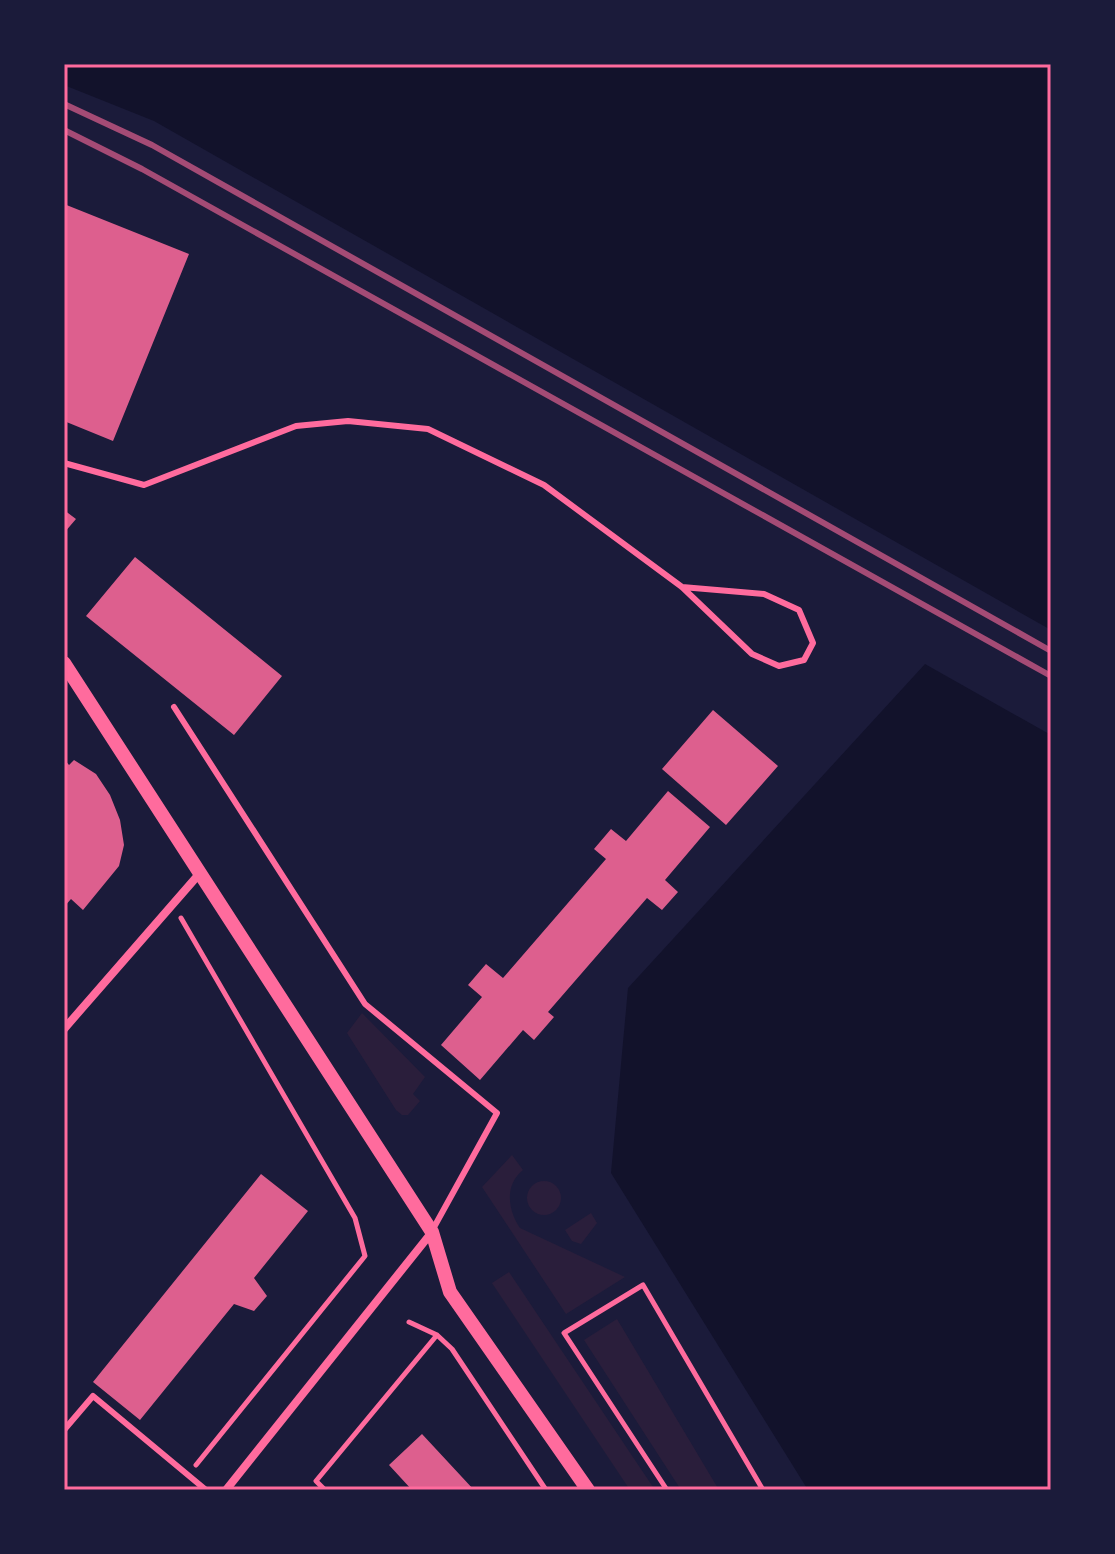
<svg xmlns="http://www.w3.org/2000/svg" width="1115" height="1554" font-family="'Source Sans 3',sans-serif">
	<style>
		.green { fill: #2a1e3b }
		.water { fill: #12122b }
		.building { fill: #dd5f8e }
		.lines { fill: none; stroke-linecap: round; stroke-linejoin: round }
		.path { stroke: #ff6b9d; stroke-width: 5 }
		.service { stroke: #ff6b9d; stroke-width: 6 }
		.minor { stroke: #ff6b9d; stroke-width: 8 }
		.tertiary { stroke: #ff6b9d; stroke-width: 14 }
		.rail { stroke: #a44b75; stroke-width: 6 }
		.neatline { fill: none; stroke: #ff6b9d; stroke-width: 3 }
	</style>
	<rect width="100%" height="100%" fill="#1b1b3a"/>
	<path class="green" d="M 362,1013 L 425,1077 L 413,1094 L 420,1101 L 408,1115 L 402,1115 L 396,1110 L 347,1033 Z
		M 512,1155 L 523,1170 C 504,1185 508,1210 520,1228 L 625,1277 L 566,1314 L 482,1187 Z
		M527 1198a17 17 0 1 1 34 0a17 17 0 1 1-34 0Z
		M 591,1213 L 597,1223 L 581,1244 L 572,1241 L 565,1230 Z
		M 509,1272 L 655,1490 L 630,1490 L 492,1283 Z
		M 617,1319 L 719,1490 L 681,1490 L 584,1340 Z"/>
	<path class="water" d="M 64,64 L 1051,64 L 1051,630 L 154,121 L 64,85 Z
		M 925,664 L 1051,735 L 1051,1490 L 808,1490 L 611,1173 L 628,988 Z"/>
	<path class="building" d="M 64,204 L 189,254 L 113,441 L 64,421 Z
		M 64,510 L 76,519 L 64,533 Z
		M 135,557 L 282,676 L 234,735 L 86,616 Z
		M 713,710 L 778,766 L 726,825 L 662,769 Z
		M 64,759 L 69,765 L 74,760 L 96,774 L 110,795 L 120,820 L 124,845 L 119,866 L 83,910 L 71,899 L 64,907 Z
		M 668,791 L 710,827 L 665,880 L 678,892 L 662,910 L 647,898 L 548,1012 L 554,1017 L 534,1040 L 523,1030 L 480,1080 L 441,1045 L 482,997 L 468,985 L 486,964 L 503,978 L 606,859 L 594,849 L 611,829 L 626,841 Z
		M 261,1174 L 308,1211 L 254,1278 L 267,1296 L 254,1311 L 234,1304 L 140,1420 L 93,1382 Z
		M 422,1434 L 474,1490 L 412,1490 L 389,1465 Z"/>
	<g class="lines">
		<path class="path" d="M 181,918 L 355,1218 L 365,1256 L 196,1465
			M 409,1322 L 437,1335 L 452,1349 L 546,1490
			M 325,1490 L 316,1481 L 437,1335
			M 667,1490 L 564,1333 L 643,1285 L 763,1490"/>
		<path class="service" d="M 64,463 L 144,485 L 296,426 L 348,421 L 428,429 L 544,485 L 682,587 L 752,654 L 779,666 L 804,660 L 813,643 L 799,610 L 764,594 L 682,587
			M 174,707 L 365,1004 L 497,1113 L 433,1229
			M 64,1430 L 93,1396 L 206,1490"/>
		<path class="minor" d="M 64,1029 L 200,873
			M 226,1490 L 432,1232"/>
		<path class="tertiary" d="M 64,663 L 432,1232 L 450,1292 L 588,1490"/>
		<path class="rail" d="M 64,104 L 152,145 L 1051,651
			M 64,130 L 142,169 L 1051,676"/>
	</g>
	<rect width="1115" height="1554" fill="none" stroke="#1b1b3a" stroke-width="132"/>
	<rect x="66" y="66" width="983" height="1422" class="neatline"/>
</svg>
